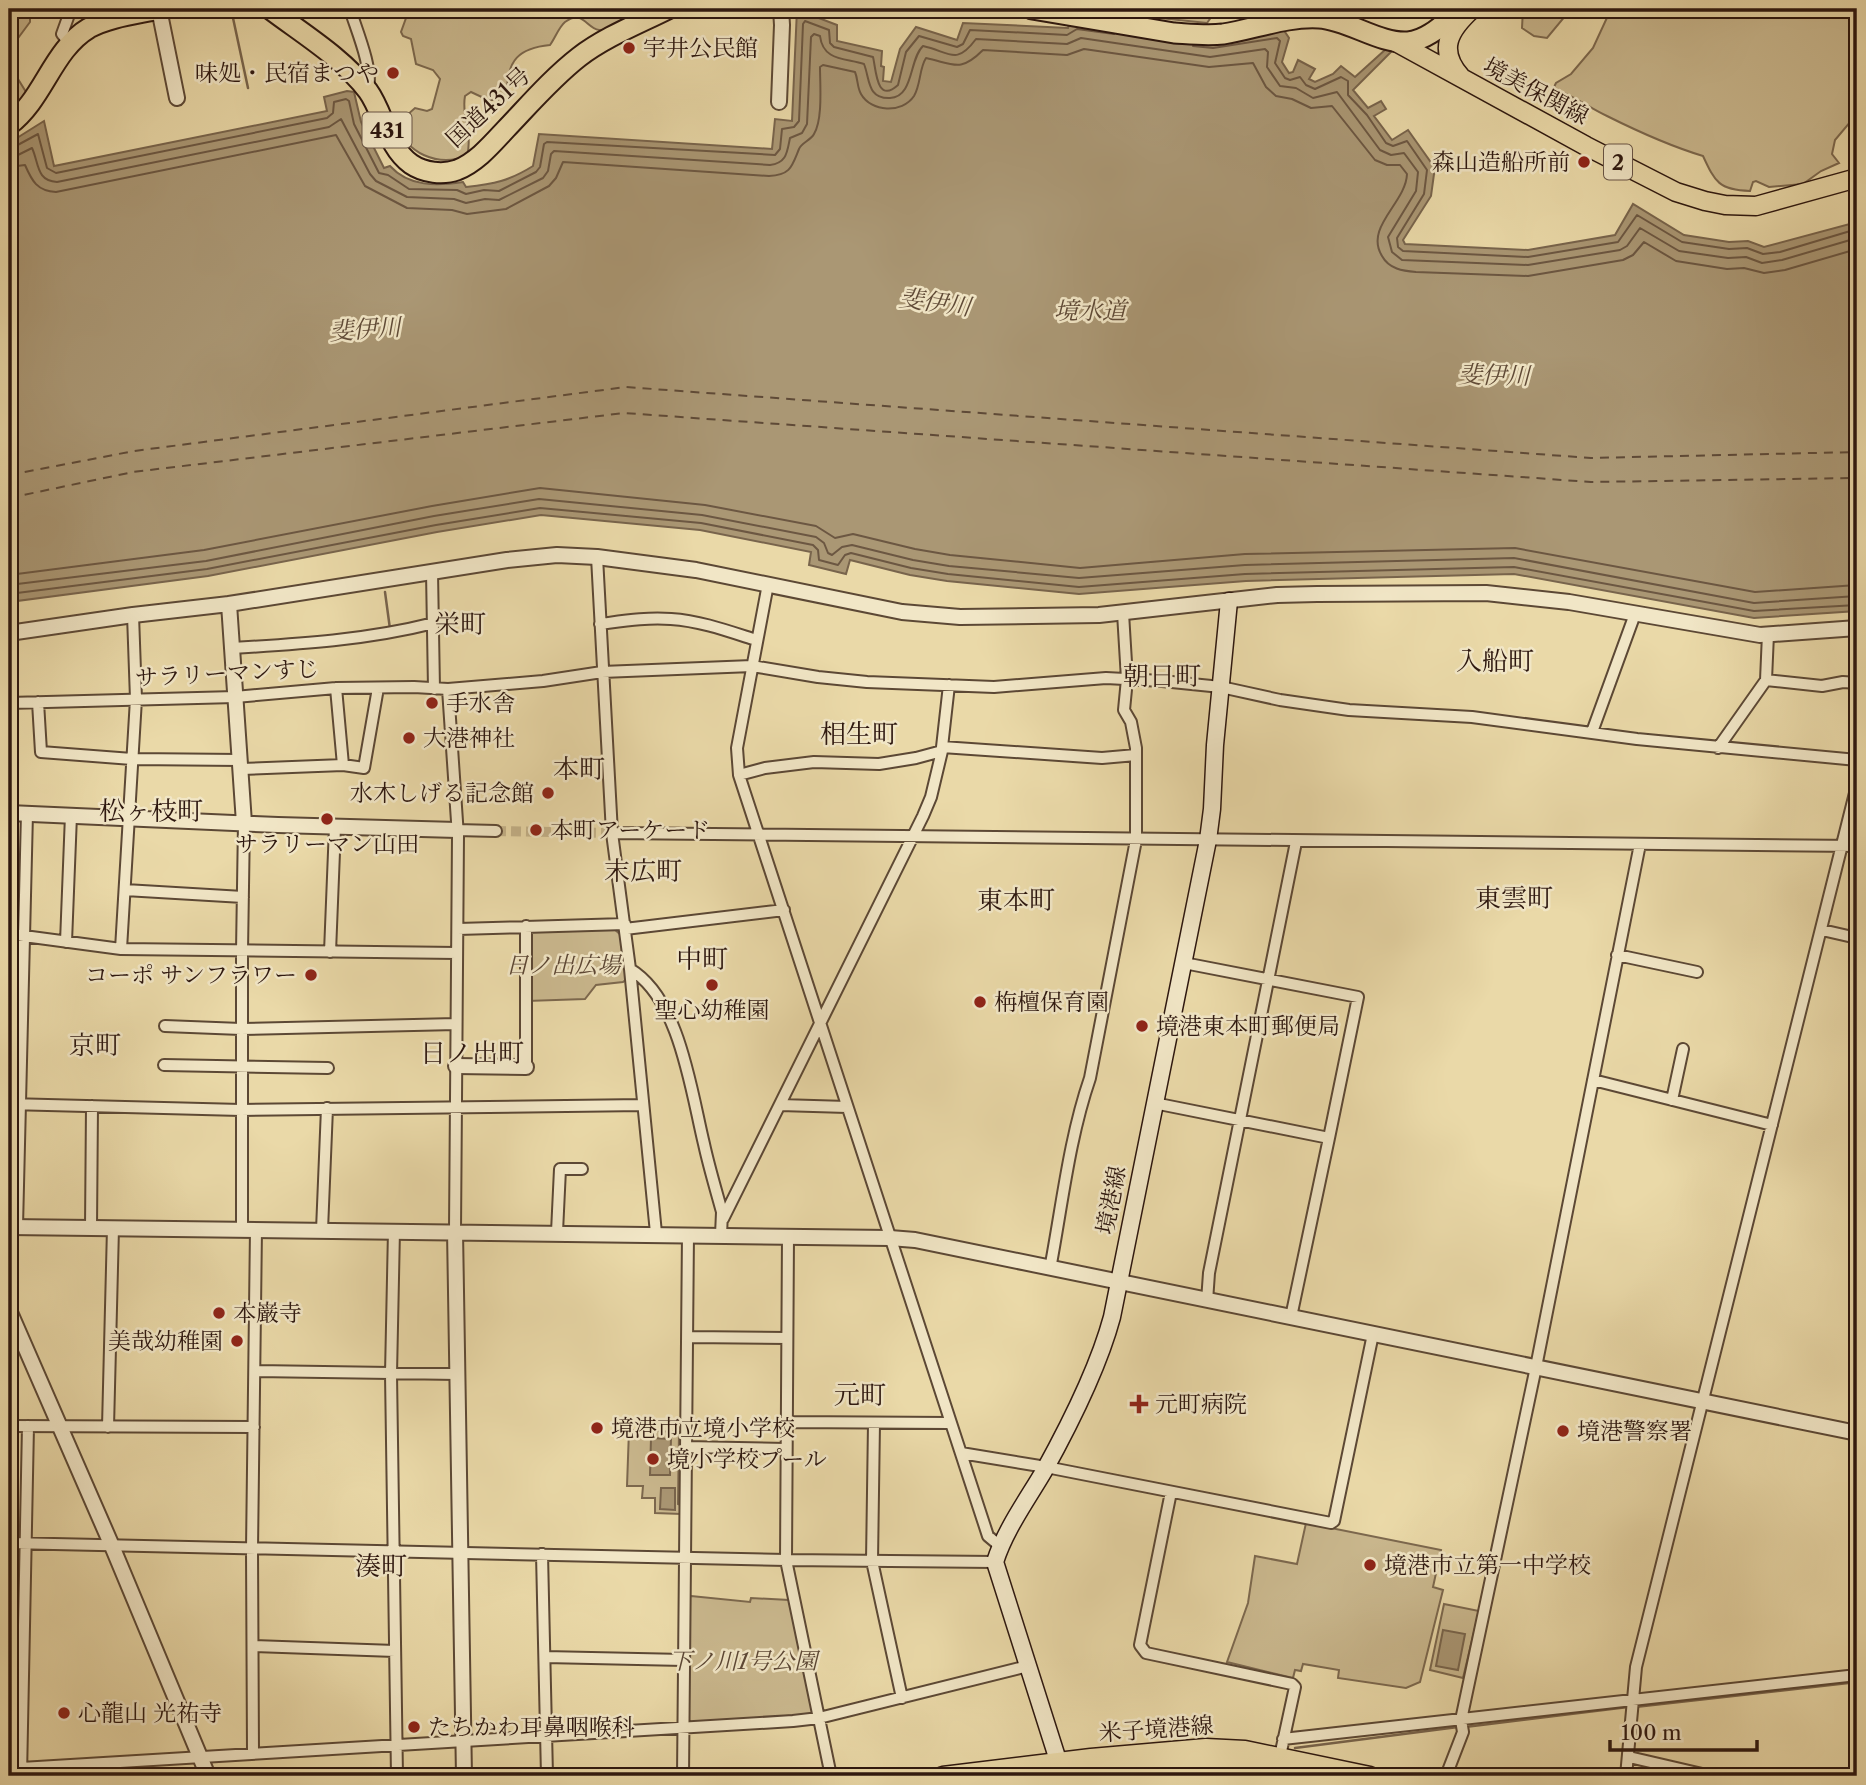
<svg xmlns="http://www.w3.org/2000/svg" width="1866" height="1785" font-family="'Libre Caslon Text','Noto Serif JP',serif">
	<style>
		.green { fill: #cab88e; stroke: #7c684e; stroke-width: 2 }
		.water { fill: #aa9774; stroke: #78644c; stroke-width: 2 }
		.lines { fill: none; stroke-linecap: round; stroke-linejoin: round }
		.shore { stroke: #6c5742; stroke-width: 2 }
		.stream { stroke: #78644c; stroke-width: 2.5 }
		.ferry { stroke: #5f4a37; stroke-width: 2; stroke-dasharray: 9 7; stroke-linecap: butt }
		.minor-tunnel { stroke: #c4b289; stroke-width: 10; stroke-dasharray: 10 5; stroke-linecap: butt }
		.minor-casing { stroke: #5c4835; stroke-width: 14 }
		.tertiary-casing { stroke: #5c4835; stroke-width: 18 }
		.secondary-casing { stroke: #2d170f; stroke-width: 19 }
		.primary-casing { stroke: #2d170f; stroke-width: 21 }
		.trunk-casing { stroke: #2d170f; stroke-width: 23 }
		.minor { stroke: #f1e6c6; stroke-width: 10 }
		.tertiary { stroke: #f1e6c6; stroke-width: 14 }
		.secondary { stroke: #f1e6c6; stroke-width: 16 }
		.primary { stroke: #ead9a8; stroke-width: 18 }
		.trunk { stroke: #ead9a8; stroke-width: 19 }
		.poi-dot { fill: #8f2418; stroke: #f1e6c6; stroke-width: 2.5 }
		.labels { text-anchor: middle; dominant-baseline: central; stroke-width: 5; stroke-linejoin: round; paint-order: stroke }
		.shield { fill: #f1e6c6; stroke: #685546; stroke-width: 2 }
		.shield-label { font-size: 21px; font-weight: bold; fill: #2d170f }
		.poi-label { font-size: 23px; fill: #2d170f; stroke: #f1e6c6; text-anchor: start }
		.street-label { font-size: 23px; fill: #2d170f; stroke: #f1e6c6 }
		.park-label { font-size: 23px; font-style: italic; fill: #5c4735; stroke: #f1e6c6 }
		.water-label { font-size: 24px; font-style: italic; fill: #5f4a37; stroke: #f1e6c6 }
		.quarter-label { font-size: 26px; fill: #2d170f; stroke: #f1e6c6 }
	</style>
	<rect width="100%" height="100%" fill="#ead9a8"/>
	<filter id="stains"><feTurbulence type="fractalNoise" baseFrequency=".00286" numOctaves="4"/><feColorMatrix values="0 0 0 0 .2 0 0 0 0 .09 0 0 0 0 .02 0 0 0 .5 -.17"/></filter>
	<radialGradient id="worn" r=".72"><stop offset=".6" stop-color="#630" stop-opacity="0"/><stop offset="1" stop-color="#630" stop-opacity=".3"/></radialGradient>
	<path class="green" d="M 9,9 L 30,9 L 30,22 L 10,49 L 10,66 L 26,92 L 20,102 L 9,108 Z
		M 396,9 L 644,9 C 635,16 612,33 599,30 C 586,28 583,9 565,22 C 559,27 555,38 550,45 C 519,48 507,60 507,92 L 498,100 L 488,100 L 471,92 L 465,96 C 461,117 473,133 467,156 C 438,167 405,154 398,123 L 415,108 L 427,111 L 432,109 L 440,79 L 433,70 L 416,64 L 411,39 L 403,36 L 401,32 L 406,18 Z
		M 1143,9 L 1217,9 L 1207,23 L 1150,17 Z
		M 1523,9 L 1571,9 L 1547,38 L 1534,36 L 1522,28 Z
		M 1611,9 L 1857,9 L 1857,114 L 1835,140 L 1832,154 L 1839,163 L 1821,171 L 1803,184 L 1769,187 L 1756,181 L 1753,182 L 1750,191 C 1719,190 1715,182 1703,156 C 1670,146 1639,132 1607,116 C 1589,108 1572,94 1553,89 L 1556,83 L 1571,74 L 1593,48 Z
		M 613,928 L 622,936 L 628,978 L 623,982 L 596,985 L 585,999 L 527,1001 L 531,932 Z
		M 629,1430 L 679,1432 L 678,1504 L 681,1505 L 681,1514 L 655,1513 L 655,1498 L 642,1498 L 643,1486 L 627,1486 Z
		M 1306,1523 L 1441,1550 L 1433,1587 L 1443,1590 L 1420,1682 L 1406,1688 L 1338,1678 L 1339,1670 L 1303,1664 L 1301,1671 L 1295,1670 L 1293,1678 L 1227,1662 L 1248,1603 L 1255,1556 L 1297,1564 Z
		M 691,1596 L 750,1602 L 751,1598 L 789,1600 L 813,1714 L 690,1723 L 686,1721 L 688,1598 Z
		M 1444,1604 L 1479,1611 L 1463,1678 L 1430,1670 Z
		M 9,1642 L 18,1642 L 16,1776 L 9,1776 Z"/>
	<path class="water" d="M 797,9 L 802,9 L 803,12 L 837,25 L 837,41 L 882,51 L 881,66 L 884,67 L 883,81 L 891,82 L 900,49 L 916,27 L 957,40 L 963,23 L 1068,28 L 1070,21 L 1283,29 L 1289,38 L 1282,62 L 1289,73 L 1293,72 L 1298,60 L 1315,69 L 1309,79 L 1315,82 L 1333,74 L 1341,66 L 1355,77 L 1386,49 L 1391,52 L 1353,90 L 1368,108 L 1381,101 L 1386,109 L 1374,116 L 1392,140 L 1408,130 L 1437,171 L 1434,174 L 1431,196 L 1403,240 L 1405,244 L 1528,250 L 1615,235 L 1633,204 L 1684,235 L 1729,242 L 1748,241 L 1764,247 L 1857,222 L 1857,611 L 1754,618 L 1514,574 L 1246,581 L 1079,594 L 947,581 L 910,575 L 850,560 L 846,574 L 809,565 L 811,552 L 700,530 L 541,515 L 437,532 L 208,576 L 9,602 L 9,143 L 44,121 L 54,166 L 327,111 L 324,97 L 347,91 L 354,92 L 361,122 L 384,168 L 390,166 C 409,187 437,186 463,182 L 466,187 C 494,184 509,181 533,166 L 539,134 L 772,149 L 775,119 L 792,121 Z
		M 651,1438 L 671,1439 L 670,1475 L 650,1475 Z
		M 661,1488 L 675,1488 L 675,1510 L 660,1509 Z
		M 1443,1630 L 1465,1634 L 1458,1670 L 1436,1666 Z"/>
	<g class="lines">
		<path class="shore" d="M 1193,46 L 1213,48 L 1277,38 L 1280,41 L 1275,63 L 1285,78 L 1290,80 L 1300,77 L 1306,85 L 1315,89 L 1341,77 L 1348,81 L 1348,95 L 1367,115 L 1386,143 L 1393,146 L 1407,141 L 1427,170 L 1424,194 L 1397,238 L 1398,247 L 1403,251 L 1528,257 L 1618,242 L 1637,215 L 1682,242 L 1729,249 L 1747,248 L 1763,254 L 1780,252 L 1857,229
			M 9,148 L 14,147 L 38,134 L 47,168 L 56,173 L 327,118 L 333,113 L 334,102 L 346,99 L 349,101 L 354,124 L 379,173 L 388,175 L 409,189 L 457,190 L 466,194 L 484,190 L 499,191 L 536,172 L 540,167 L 544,144 L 547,142 L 775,155 L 780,149 L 782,129 L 794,127 L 799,121 L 803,24 L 805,21 L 829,30 L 830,43 L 834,47 L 873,57 C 876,68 876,105 898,85 L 906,52 L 919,36 L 957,47 L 963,44 L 970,30 L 1067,35 L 1077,29 L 1114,34
			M 9,157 L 16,156 L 32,148 C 39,163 36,181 57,182 L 329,127 L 341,119 L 370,174 L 376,181 L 407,197 L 454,199 L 466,203 L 485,199 L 499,200 L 543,178 L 548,171 L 551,154 L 554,151 L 770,165 C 787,163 787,152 790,138 L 802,133 L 807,124 L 811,37 L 814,34 L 820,36 C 823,61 845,58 864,64 C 870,79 867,99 890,98 C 914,97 909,59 923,46 C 950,52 956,66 976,39 L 1067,44 L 1081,38 L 1210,57 L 1265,49 L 1268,52 L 1267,67 L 1280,86 L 1296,88 L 1313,98 L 1337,92 L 1380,150 L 1391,155 L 1404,153 L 1418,172 L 1416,191 L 1388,237 L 1392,252 L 1402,260 L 1528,265 L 1620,250 L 1627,246 L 1640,228 L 1679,251 L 1728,258 L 1746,257 L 1762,263 L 1782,260 L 1857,238
			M 9,167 L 25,165 C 32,181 37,191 56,192 L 336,135 L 365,186 L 407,208 L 452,210 L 467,214 L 506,209 L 549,186 L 556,178 L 563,162 L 769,176 C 791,175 792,166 799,149 C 801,143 811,140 814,134 C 823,119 820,85 820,67 L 823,65 L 855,72 C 858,79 857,87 861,94 C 871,112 902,114 914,96 C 921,84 919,69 926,58 C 954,64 960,73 983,50 L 1067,55 L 1084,49 L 1209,67 L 1253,63 L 1266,87 L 1276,96 L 1292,99 L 1311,108 L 1332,106 L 1375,160 L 1387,165 L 1400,165 L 1407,174 C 1406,203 1364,227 1382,256 C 1389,269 1403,271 1416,272 L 1528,276 L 1623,260 L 1633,255 L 1644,242 L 1676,261 L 1727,269 L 1744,268 L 1764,273 L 1785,270 L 1857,249
			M 9,575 L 204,550 L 432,506 L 540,488 L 705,505 L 816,526 L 835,538 L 853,534 L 915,549 L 950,555 L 1080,568 L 1245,554 L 1515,548 L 1755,592 L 1857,585
			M 9,585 L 206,561 L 434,516 L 539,499 L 702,515 L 816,537 L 824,543 L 828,553 L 832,555 L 842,547 L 852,545 L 913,560 L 949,566 L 1079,578 L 1245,565 L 1514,558 L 1754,603 L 1857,596
			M 9,594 L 207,569 L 436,525 L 540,508 L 701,523 L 813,545 L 818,550 L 819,560 L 838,565 L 845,555 L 851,553 L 911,568 L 948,574 L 1079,587 L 1245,574 L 1514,567 L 1754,611 L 1857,605"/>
		<path class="stream" d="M 233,9 L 233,18 L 248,88
			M 385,592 L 390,629
			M 1635,1707 L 1857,1682
			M 1465,1727 L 1628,1707
			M 1295,1748 L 1458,1727"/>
		<path class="ferry" d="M 9,475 L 134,451 L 626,387 L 1591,458 L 1857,452
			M 9,498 L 133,472 L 624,413 L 1591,482 L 1857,478"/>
		<path class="minor-tunnel" d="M 496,831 L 612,833"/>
		<defs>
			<path id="minor" d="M 350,9 C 356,29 373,68 368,88
				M 70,44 L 62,34 L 71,9
				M 597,557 L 612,833 L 630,969 L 656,1233
				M 432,572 L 434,689
				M 768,584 L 737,748 L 739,775 L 988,1536 L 1000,1546
				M 600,624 C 623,621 647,617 671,619 C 701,621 728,631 756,640
				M 1768,634 L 1766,680 L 1822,686 L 1843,682 L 1857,683
				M 232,648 C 300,644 367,640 434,623
				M 949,685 L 942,747 L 1102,758 L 1136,755
				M 448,689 L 458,836 L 455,1231
				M 38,702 L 41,752 L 132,759 L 240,760
				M 9,703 L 235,697 L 336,688 L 414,687 L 448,689 L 543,681 L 602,672 L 752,666 L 818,677 L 867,682 L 994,687 L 1106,678 L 1162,681 L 1221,687 L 1280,700 L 1349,710 L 1472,717 L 1637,739 L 1857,760
				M 1592,732 L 1635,614
				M 1718,748 L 1766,680
				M 343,765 L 364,768 L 378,688
				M 241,769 L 343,765 L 336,688
				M 739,775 L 765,768 L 814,762 L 879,764 L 916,758 L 942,751 L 942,747
				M 457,830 L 496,831
				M 612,833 L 1857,846
				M 125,890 L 243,897
				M 458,929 L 625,924
				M 625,929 L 784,910
				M 1822,930 L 1857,938
				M 9,934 L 121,949 L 457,953
				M 66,942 L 71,815
				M 121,949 L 136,699 L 133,615
				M 330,952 L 335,827
				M 1617,955 L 1697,972
				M 1184,963 L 1358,997 L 1329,1138
				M 630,969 C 680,999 691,1091 704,1144 C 709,1167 716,1190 722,1212 L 721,1235
				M 165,1026 L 241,1029 L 456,1024
				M 164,1065 L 328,1068
				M 526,1067 L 526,926
				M 1593,1080 L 1772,1125
				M 1672,1100 L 1683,1049
				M 1154,1103 L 1329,1138 L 1291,1317
				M 9,1104 L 241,1110 L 643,1105
				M 780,1105 L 847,1107
				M 723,1219 L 923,816 L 931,797 L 942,751
				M 17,1227 L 27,813
				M 91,1227 L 92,1106
				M 242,1229 L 242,951 L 244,823
				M 322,1230 L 327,1108
				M 394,1230 L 391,1374 L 397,1776
				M 557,1232 L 560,1169 L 582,1169
				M 788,1236 L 786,1560 L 831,1776
				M 1050,1269 C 1062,1206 1069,1139 1090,1078 L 1136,840 L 1136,748 L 1131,722 L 1124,710 L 1127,679 L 1123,613
				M 1207,1301 L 1209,1273 L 1296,842
				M 688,1337 L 787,1338
				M 256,1371 L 458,1374
				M 787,1422 L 950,1423
				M 874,1423 L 872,1561 L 902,1698
				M 9,1426 L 254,1427
				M 108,1427 L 113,1228
				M 686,1447 L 786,1449
				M 961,1453 L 1046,1467 L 1331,1523 L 1334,1521 L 1373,1334
				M 1171,1492 L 1140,1645 L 1146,1653 L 1292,1684 L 1295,1687 L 1280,1756
				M 9,1543 L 786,1560 L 995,1562
				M 542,1554 L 547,1776
				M 253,1646 L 395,1651
				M 545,1657 L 684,1660
				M 1283,1739 L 1857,1675
				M 253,1753 L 252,1549 L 256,1229
				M 1629,1757 L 1711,1776
				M 21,1768 L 793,1721 L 819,1718 L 1028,1666
				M 21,1776 L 28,1426
				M 683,1776 L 688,1234
				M 1446,1776 L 1463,1732 L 1461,1720 L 1536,1367 L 1640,844
				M 1626,1776 L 1636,1667 L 1857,785"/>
			<path id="tertiary" d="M 159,9 L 177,98
				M 779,102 L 782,25 L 781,9
				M 9,633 L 133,615 L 229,604
				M 9,813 L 278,825 L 457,830
				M 244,823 L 229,604 L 507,560 L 557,555 L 597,557 L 696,570 L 902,612 L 960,617 L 1099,615 L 1277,595 L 1317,594 L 1486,593 L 1569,602 L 1760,635 L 1857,628
				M 456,1066 L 526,1067
				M 9,1227 L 890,1238 L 915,1240 L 1857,1433
				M 455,1231 L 464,1776
				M 9,1310 L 112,1546 L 208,1776"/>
			<path id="secondary" d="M 1063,1776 L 995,1562 C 1005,1530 1027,1500 1044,1471 C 1070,1424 1098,1369 1112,1317 L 1208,840 L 1212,809 L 1215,745 L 1229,601"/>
			<path id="primary" d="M 1396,42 L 1586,146 L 1676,192 L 1705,201 L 1725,205 L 1756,206 L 1857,178
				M 1461,77 C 1437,50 1449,30 1472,9
				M 943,1776 L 1091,1758 L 1206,1748 L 1245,1750 L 1370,1776
				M 1078,1776 L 1207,1766 L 1242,1766 L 1313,1776"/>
			<path id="trunk" d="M 270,9 C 303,34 343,58 368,91 C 384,113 387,147 411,164 C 424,173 443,175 457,170 C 477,162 492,144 506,129 C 529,105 552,78 579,57 C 605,37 638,24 668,9
				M 1032,9 L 1174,33 C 1190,34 1207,36 1223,34 C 1255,29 1287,16 1319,18 C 1349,20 1379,44 1408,42 C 1429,40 1446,21 1462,9
				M 9,125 C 44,99 52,50 89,28 C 109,17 136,14 159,9"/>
		</defs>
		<use href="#minor" class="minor-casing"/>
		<use href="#tertiary" class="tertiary-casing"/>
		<use href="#secondary" class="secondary-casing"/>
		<use href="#primary" class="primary-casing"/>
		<use href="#trunk" class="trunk-casing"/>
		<use href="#minor" class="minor"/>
		<use href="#tertiary" class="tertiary"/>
		<use href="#secondary" class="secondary"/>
		<use href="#primary" class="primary"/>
		<use href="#trunk" class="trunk"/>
	</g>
	<g class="poi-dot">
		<circle cx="629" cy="48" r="7"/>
		<circle cx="393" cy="73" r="7"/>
		<circle cx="1584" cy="162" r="7"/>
		<circle cx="432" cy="703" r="7"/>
		<circle cx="409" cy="738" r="7"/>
		<circle cx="548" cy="793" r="7"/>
		<circle cx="327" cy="819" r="7"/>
		<circle cx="536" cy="830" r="7"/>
		<circle cx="311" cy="975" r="7"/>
		<circle cx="712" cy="985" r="7"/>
		<circle cx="980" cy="1002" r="7"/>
		<circle cx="1142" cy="1026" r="7"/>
		<circle cx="219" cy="1313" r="7"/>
		<circle cx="237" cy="1341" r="7"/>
		<path d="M1135.5 1393.5h7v7h7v7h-7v7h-7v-7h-7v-7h7z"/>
		<circle cx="597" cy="1428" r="7"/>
		<circle cx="1563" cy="1431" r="7"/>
		<circle cx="653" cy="1459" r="7"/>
		<circle cx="1370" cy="1565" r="7"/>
		<circle cx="64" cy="1713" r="7"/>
		<circle cx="414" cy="1727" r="7"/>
	</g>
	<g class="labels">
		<g class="shield">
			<rect x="362.5" y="112.5" width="49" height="35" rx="5"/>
			<rect x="1604" y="144.5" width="28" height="35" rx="5"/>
		</g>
		<g class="shield-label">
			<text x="387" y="130">431</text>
			<text x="1618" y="162">2</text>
		</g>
		<g class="poi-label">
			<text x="643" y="48">宇井公民館</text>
			<text x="379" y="73" text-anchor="end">味処・民宿まつや</text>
			<text x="1570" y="162" text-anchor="end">森山造船所前</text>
			<text x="446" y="703">手水舎</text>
			<text x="423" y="738">大港神社</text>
			<text x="534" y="793" text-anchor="end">水木しげる記念館</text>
			<text x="550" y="830">本町アーケード</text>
			<text x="327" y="844" text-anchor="middle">サラリーマン山田</text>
			<text x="297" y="975" text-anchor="end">コーポ サンフラワー</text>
			<text x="994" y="1002">栴檀保育園</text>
			<text x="712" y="1010" text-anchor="middle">聖心幼稚園</text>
			<text x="1156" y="1026">境港東本町郵便局</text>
			<text x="233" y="1313">本巌寺</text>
			<text x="223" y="1341" text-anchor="end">美哉幼稚園</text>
			<text x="1155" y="1404">元町病院</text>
			<text x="611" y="1428">境港市立境小学校</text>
			<text x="1577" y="1431">境港警察署</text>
			<text x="667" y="1459">境小学校プール</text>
			<text x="1384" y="1565">境港市立第一中学校</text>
			<text x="78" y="1713">心龍山 光祐寺</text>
			<text x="428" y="1727">たちかわ耳鼻咽喉科</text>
		</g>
		<g class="street-label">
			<text transform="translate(1536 91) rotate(28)">境美保関線</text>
			<text transform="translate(488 107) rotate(-43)">国道431号</text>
			<text transform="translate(227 673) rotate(-3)">サラリーマンすじ</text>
			<text transform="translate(1111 1200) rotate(-79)">境港線</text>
			<text transform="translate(1156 1729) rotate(-4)">米子境港線</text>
		</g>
		<g class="park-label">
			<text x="563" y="965">日ノ出広場</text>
			<text x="743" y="1661">下ノ川1号公園</text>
		</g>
		<g class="water-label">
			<text transform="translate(935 302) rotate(8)">斐伊川</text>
			<text x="1090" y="310">境水道</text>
			<text transform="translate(365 329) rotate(-4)">斐伊川</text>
			<text transform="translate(1494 375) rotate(1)">斐伊川</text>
		</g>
		<g class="quarter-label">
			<text x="460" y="624">栄町</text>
			<text x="1495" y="661">入船町</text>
			<text x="1162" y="676">朝日町</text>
			<text x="859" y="734">相生町</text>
			<text x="579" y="769">本町</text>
			<text x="151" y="811">松ヶ枝町</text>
			<text x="643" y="871">末広町</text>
			<text x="1514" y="898">東雲町</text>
			<text x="1016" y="900">東本町</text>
			<text x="702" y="959">中町</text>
			<text x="95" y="1045">京町</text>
			<text x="472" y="1053">日ノ出町</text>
			<text x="860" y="1395">元町</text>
			<text x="381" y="1566">湊町</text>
		</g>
	</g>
	<rect width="1866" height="1785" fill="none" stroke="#ead9a8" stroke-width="35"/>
	<rect x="10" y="10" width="1845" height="1764" fill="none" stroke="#2d170f" stroke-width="3.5"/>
	<rect x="18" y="18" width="1831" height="1750" fill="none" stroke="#2d170f" stroke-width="2"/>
	<path d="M1610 1740v10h147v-10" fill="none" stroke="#2d170f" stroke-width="3.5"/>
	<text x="1621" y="1740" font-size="21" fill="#2d170f" stroke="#f1e6c6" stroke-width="5" paint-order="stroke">100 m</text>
	<rect width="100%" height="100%" filter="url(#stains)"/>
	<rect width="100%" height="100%" fill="url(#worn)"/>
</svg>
